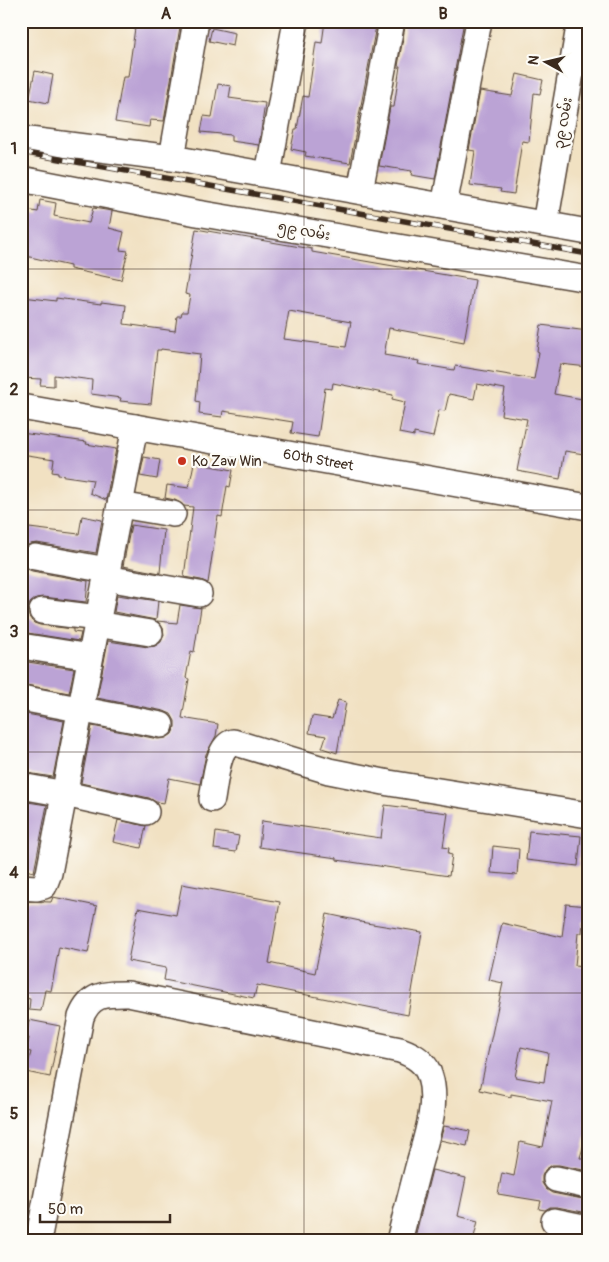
<svg xmlns="http://www.w3.org/2000/svg" width="609" height="1262" font-family="Pangolin,'Noto Sans Myanmar',sans-serif">
	<style>
		.building { fill: #bba3d5; fill-rule: evenodd }
		.lines { fill: none; stroke-linecap: round; stroke-linejoin: round }
		.minor-casing { stroke: #564537; stroke-width: 28 }
		.minor { stroke: #fff; stroke-width: 25 }
		.rail-casing { stroke: #3b2a1e; stroke-width: 5.5 }
		.rail { stroke: #fdfcf7; stroke-width: 4; stroke-dasharray: 11; stroke-linecap: butt }
		.grid { fill: none; stroke: #3b2a1e; stroke-width: 1; stroke-opacity: 0.55 }
		.poi-dot { fill: #c8321e; stroke: #fdfcf7; stroke-width: 2 }
		.labels { text-anchor: middle; dominant-baseline: central; stroke-width: 4.5; stroke-linejoin: round; paint-order: stroke }
		.street-label { font-size: 14px; fill: #3b2a1e; stroke: #fdfcf7 }
		.poi-label { font-size: 14px; fill: #3b2a1e; stroke: #fdfcf7; text-anchor: start }
		.neatline { fill: none; stroke: #3b2a1e; stroke-width: 2 }
		.grid-label { font-size: 16px; text-anchor: middle; font-weight: bold; fill: #3b2a1e }
	</style>
	<rect width="100%" height="100%" fill="#fdfcf7"/>
	<filter id="ink" filterUnits="userSpaceOnUse"><feTurbulence type="fractalNoise" baseFrequency=".02" numOctaves="2"/><feDisplacementMap in="SourceGraphic" scale="10" xChannelSelector="R" yChannelSelector="G"/><feConvolveMatrix kernelMatrix="1 2 1 2 8 2 1 2 1" color-interpolation-filters="sRGB"/></filter>
	<filter id="wash" filterUnits="userSpaceOnUse"><feTurbulence type="fractalNoise" baseFrequency=".0096" numOctaves="4" result="noise"/><feDisplacementMap in="SourceGraphic" scale="20" xChannelSelector="R" yChannelSelector="G"/><feGaussianBlur stdDeviation="1.12" result="paint"/><feColorMatrix in="noise" values="0 0 0 0 0 0 0 0 0 0 0 0 0 0 0 0 0 1.4 0 .05"/><feComposite in="paint" operator="in"/></filter>
	<g filter="url(#wash)">
		<rect width="100%" height="100%" fill="#f1e1c2"/>
		<g id="blocks">
			<path class="building" d="M 136,21 L 181,21 L 164,121 L 150,120 L 149,127 L 115,122 L 123,77 L 128,77 Z
				M 325,21 L 377,21 L 350,163 L 305,156 L 306,152 L 291,149 L 295,129 L 297,129 L 303,96 L 308,97 L 316,42 L 322,43 Z
				M 406,21 L 464,21 L 435,179 L 411,175 L 412,171 L 379,166 L 390,107 L 394,107 L 400,66 L 398,66 Z
				M 212,28 L 235,33 L 233,46 L 209,41 Z
				M 35,71 L 53,75 L 48,103 L 29,99 Z
				M 517,74 L 543,80 L 540,94 L 534,93 L 529,142 L 522,141 L 514,194 L 500,192 L 501,189 L 470,185 L 475,151 L 469,150 L 480,91 L 512,96 Z
				M 218,84 L 231,86 L 229,98 L 265,103 L 259,145 L 231,141 L 231,135 L 201,132 L 204,116 L 212,117 Z
				M 40,200 L 56,203 L 54,216 L 89,223 L 93,208 L 112,211 L 109,228 L 124,232 L 120,250 L 128,251 L 121,280 L 70,269 L 70,266 L 21,255 L 21,209 L 38,212 Z
				M 196,229 L 312,249 L 312,252 L 475,280 L 464,342 L 389,328 L 384,355 L 419,361 L 418,364 L 454,370 L 455,366 L 534,379 L 539,352 L 537,351 L 541,325 L 588,331 L 588,367 L 560,364 L 554,394 L 588,400 L 588,442 L 586,442 L 584,454 L 565,451 L 560,479 L 517,471 L 527,419 L 501,415 L 505,389 L 477,384 L 474,399 L 449,394 L 445,411 L 439,410 L 433,437 L 414,433 L 414,436 L 399,433 L 405,402 L 392,399 L 393,395 L 333,383 L 332,389 L 325,388 L 318,437 L 291,433 L 293,422 L 223,411 L 222,417 L 199,414 L 200,402 L 196,401 L 200,354 L 161,349 L 161,350 L 157,350 L 151,404 L 120,401 L 121,398 L 91,394 L 92,380 L 54,375 L 54,386 L 40,385 L 41,379 L 21,378 L 21,308 L 23,297 L 56,301 L 56,298 L 101,304 L 101,302 L 126,305 L 124,324 L 175,331 L 177,316 L 181,316 L 182,312 L 187,312 L 190,295 L 185,294 ZM 289,311 L 351,322 L 346,347 L 284,339 Z
				M 21,433 L 87,442 L 86,444 L 116,449 L 106,500 L 90,493 L 93,480 L 58,475 L 58,473 L 52,472 L 54,459 L 21,454 Z
				M 144,457 L 160,460 L 157,479 L 140,476 Z
				M 194,463 L 233,470 L 230,487 L 227,486 L 222,517 L 218,516 L 208,583 L 201,580 L 184,577 L 193,507 L 184,506 L 175,500 L 165,498 L 167,485 L 189,488 Z
				M 82,516 L 102,520 L 96,553 L 37,543 L 30,544 L 24,547 L 21,553 L 21,527 L 79,534 Z
				M 131,525 L 164,530 L 160,573 L 123,566 Z
				M 21,560 L 25,568 L 32,571 L 88,581 L 86,602 L 43,597 L 36,598 L 30,603 L 28,609 L 29,617 L 34,623 L 40,625 L 73,629 L 73,632 L 81,633 L 79,641 L 21,632 Z
				M 117,595 L 158,601 L 156,620 L 114,612 Z
				M 180,605 L 201,608 L 194,652 L 191,651 L 186,678 L 189,679 L 182,718 L 218,724 L 216,736 L 206,754 L 200,784 L 169,778 L 164,803 L 156,802 L 149,798 L 81,783 L 92,726 L 158,739 L 166,738 L 172,734 L 175,727 L 175,721 L 171,714 L 164,711 L 97,698 L 108,641 L 148,647 L 155,646 L 161,642 L 164,635 L 163,628 L 157,621 L 177,623 Z
				M 21,661 L 74,669 L 69,693 L 21,684 Z
				M 338,700 L 346,702 L 337,753 L 322,748 L 326,736 L 309,733 L 312,716 L 332,719 Z
				M 21,713 L 64,721 L 53,777 L 21,772 Z
				M 21,801 L 47,805 L 34,872 L 21,869 L 21,839 L 24,825 L 21,824 Z
				M 385,805 L 448,813 L 443,847 L 449,848 L 448,854 L 452,855 L 449,876 L 337,860 L 337,858 L 259,847 L 262,821 L 381,838 Z
				M 118,820 L 146,826 L 141,848 L 113,842 Z
				M 529,831 L 581,836 L 578,866 L 526,860 Z
				M 216,832 L 239,836 L 236,852 L 214,849 Z
				M 493,846 L 519,849 L 517,875 L 491,873 Z
				M 182,884 L 280,902 L 269,963 L 315,973 L 327,914 L 360,921 L 360,922 L 422,932 L 408,1015 L 257,985 L 254,998 L 164,980 L 166,968 L 128,961 L 138,908 L 176,915 Z
				M 53,897 L 97,906 L 88,953 L 59,947 L 51,991 L 45,990 L 41,1011 L 29,1010 L 30,999 L 21,997 L 21,901 L 51,902 Z
				M 566,904 L 588,906 L 588,922 L 583,922 L 582,933 L 578,933 L 575,966 L 588,968 L 588,984 L 582,1015 L 588,1016 L 588,1105 L 585,1124 L 588,1125 L 588,1129 L 580,1158 L 588,1158 L 588,1171 L 559,1165 L 552,1165 L 545,1170 L 542,1176 L 542,1183 L 546,1189 L 552,1193 L 588,1200 L 588,1213 L 557,1207 L 550,1207 L 545,1210 L 539,1209 L 541,1201 L 498,1194 L 502,1173 L 514,1176 L 520,1142 L 543,1147 L 552,1101 L 511,1094 L 511,1097 L 480,1090 L 503,983 L 489,980 L 502,923 L 562,937 ZM 521,1047 L 548,1053 L 544,1082 L 515,1077 Z
				M 29,1020 L 60,1026 L 50,1077 L 26,1072 L 31,1052 L 26,1051 L 29,1038 L 26,1038 Z
				M 444,1126 L 470,1131 L 467,1146 L 440,1140 Z
				M 432,1170 L 466,1178 L 458,1216 L 478,1221 L 473,1241 L 414,1241 Z"/>
		</g>
	</g>
	<g filter="url(#ink)">
		<use href="#blocks" fill-opacity="0" stroke="#564537" stroke-width="1"/>
		<g class="lines">
			<defs>
				<g id="minor">
					<path d="M 21,139 L 172,158 L 588,232"/>
					<path d="M 172,158 L 196,21"/>
					<path d="M 268,174 L 296,21"/>
					<path d="M 21,179 L 197,213 L 588,279"/>
					<path d="M 360,191 L 392,21"/>
					<path d="M 444,206 L 479,21"/>
					<path d="M 545,224 L 580,21"/>
					<path id="s1" d="M 21,407 L 588,507"/>
					<path d="M 120,505 L 173,514"/>
					<path d="M 35,557 L 107,570"/>
					<path d="M 106,578 L 199,594"/>
					<path d="M 42,611 L 98,618"/>
					<path d="M 96,624 L 150,633"/>
					<path d="M 21,646 L 90,657"/>
					<path d="M 21,698 L 161,725"/>
					<path d="M 21,786 L 65,794 L 146,812"/>
					<path d="M 212,799 C 215,784 217,746 233,742 L 329,771 L 389,783 L 588,815"/>
					<path d="M 21,887 L 36,888 L 44,886 L 49,873 L 135,427"/>
					<path d="M 556,1179 L 588,1186"/>
					<path d="M 554,1221 L 588,1228"/>
					<path d="M 38,1241 L 81,1017 C 91,993 105,994 128,994 L 400,1050 C 414,1055 426,1062 430,1077 C 439,1105 424,1144 417,1171 C 411,1194 405,1217 399,1241"/>
				</g>
			</defs>
			<use href="#minor" class="minor-casing"/>
			<use href="#minor" class="minor"/>
			<defs>
				<path id="rail" d="M 21,152 L 588,254"/>
			</defs>
			<use href="#rail" class="rail-casing"/>
			<use href="#rail" class="rail"/>
		</g>
	</g>
	<path class="grid" d="M 304,21 L 304,1241M 21,269 L 588,269M 21,510 L 588,510M 21,752 L 588,752M 21,993 L 588,993"/>
	<circle class="poi-dot" cx="182" cy="461" r="5"/>
	<g class="labels">
		<g class="street-label">
			<text transform="translate(563 123) rotate(-80)">၃၉ လမ်း</text>
			<text transform="translate(304 231) rotate(10)">၅၉ လမ်း</text>
			<text stroke="none"><textPath href="#s1" startOffset="302">60th Street</textPath></text>
		</g>
		<g class="poi-label">
			<text x="192" y="461">Ko Zaw Win</text>
		</g>
	</g>
	<rect width="609" height="1262" fill="none" stroke="#fdfcf7" stroke-width="55"/>
	<g transform="translate(546 62) rotate(278)" stroke="#fdfcf7" stroke-width="4" paint-order="stroke">
	<path d="M0-4L9 19L0 12L-9 19Z" fill="#3b2a1e"/>
	<text y="-8" font-size="14" font-weight="bold" text-anchor="middle" fill="#3b2a1e">N</text>
	</g>
	<path d="M40 1214v8h130v-8" fill="none" stroke="#3b2a1e" stroke-width="2.5"/>
	<text x="48" y="1214" font-size="15" fill="#3b2a1e" stroke="#fdfcf7" stroke-width="4" paint-order="stroke">50 m</text>
	<rect x="28" y="28" width="554" height="1206" class="neatline"/>
	<g class="grid-label">
		<text x="166" y="19">A</text>
		<text x="443" y="19">B</text>
		<text x="14" y="154">1</text>
		<text x="14" y="395">2</text>
		<text x="14" y="637">3</text>
		<text x="14" y="878">4</text>
		<text x="14" y="1119">5</text>
	</g>
</svg>
